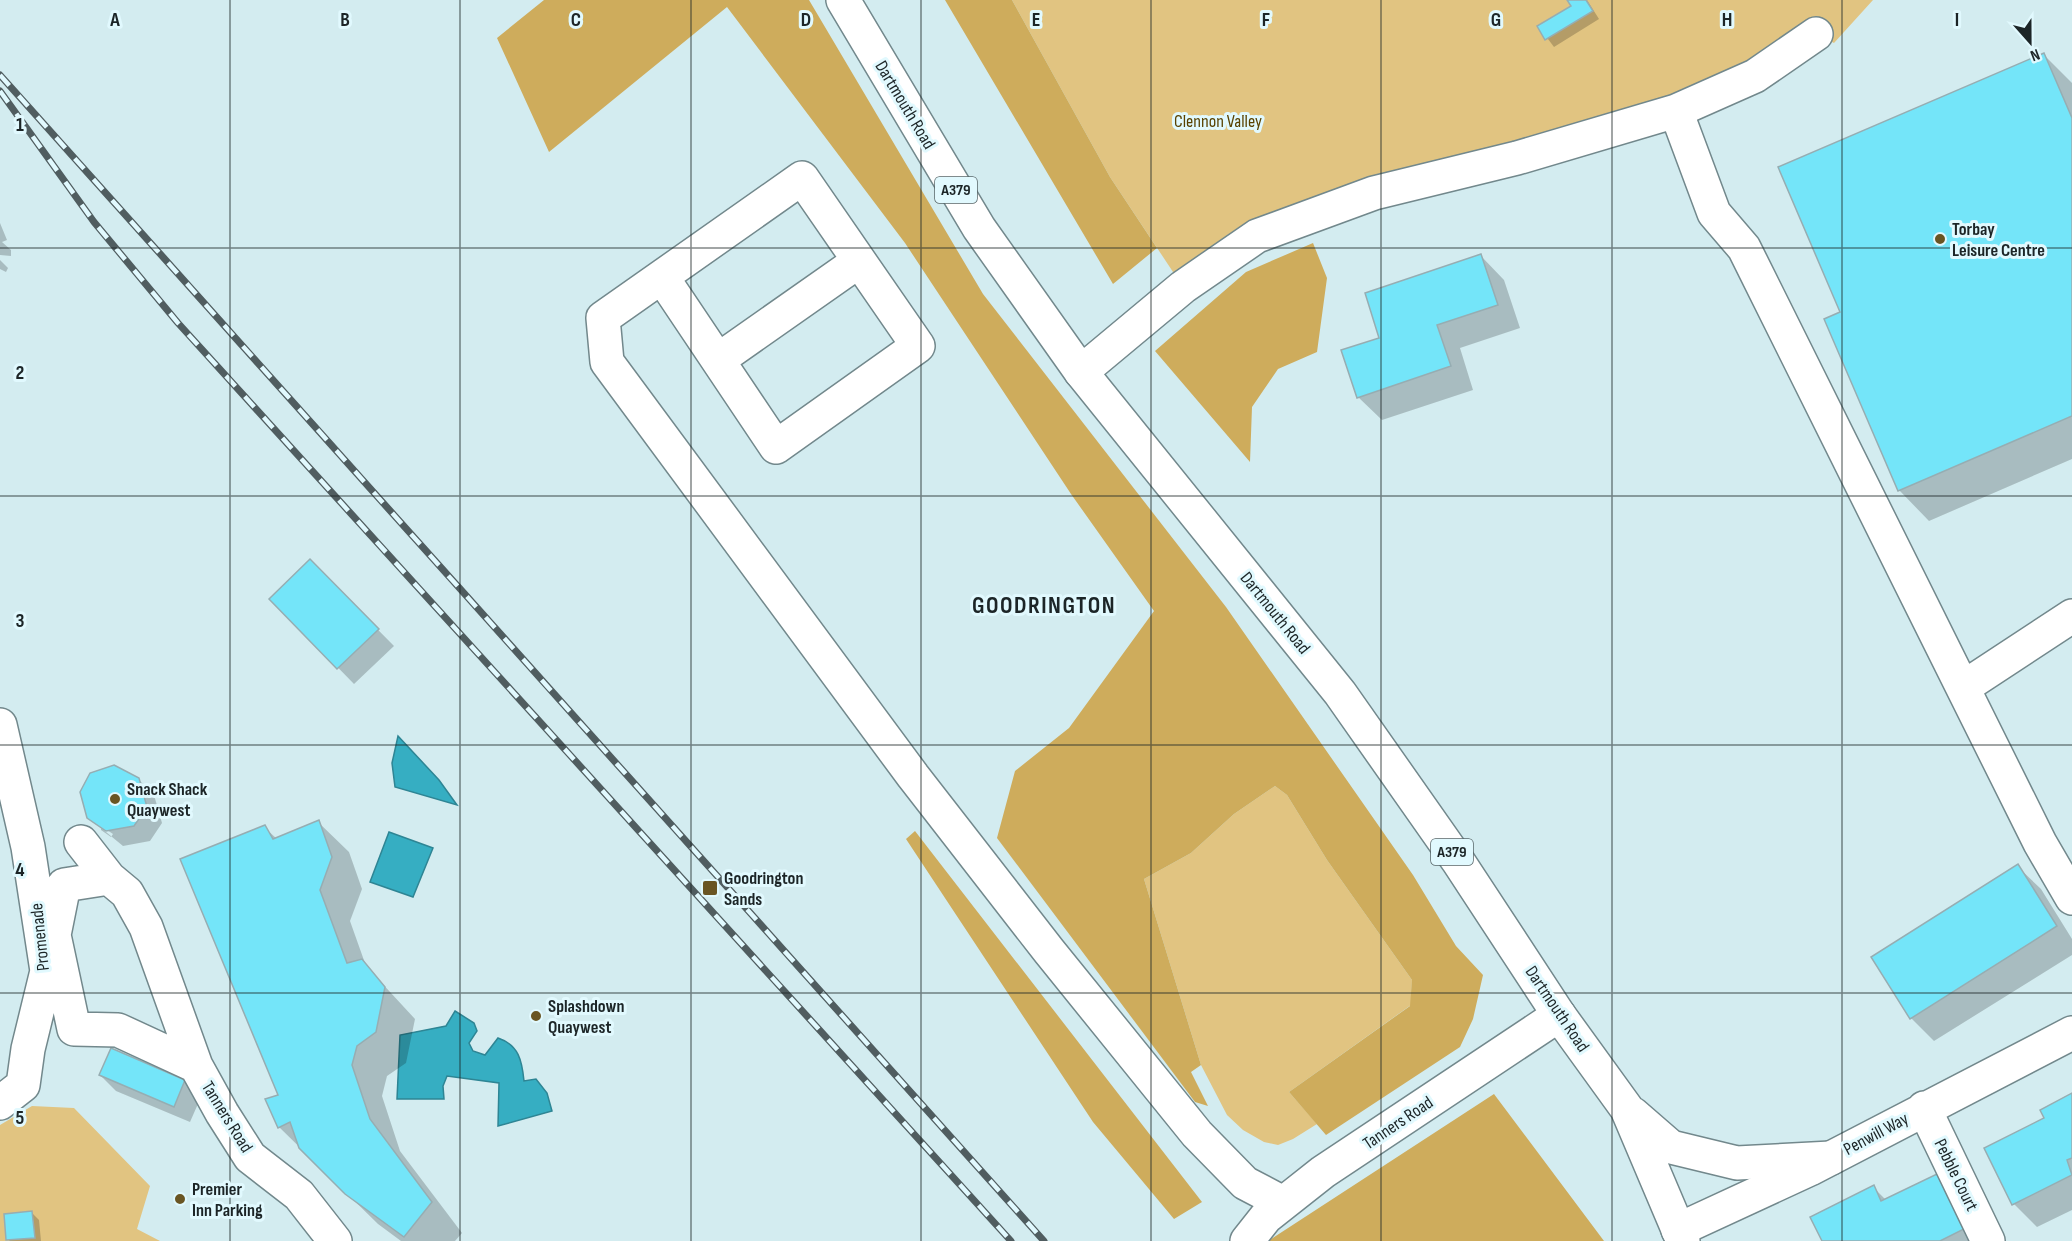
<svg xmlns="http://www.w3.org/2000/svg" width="2072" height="1241" font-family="'Sofia Sans Condensed',sans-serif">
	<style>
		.green { fill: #e1c481; fill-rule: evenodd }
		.forest { fill: #ceac5c }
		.water { fill: #36aec2; stroke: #2e8594; stroke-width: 1.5 }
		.shadow { fill: #0003; fill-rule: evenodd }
		.building { fill: #74e5f9; stroke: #96adb2; stroke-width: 1.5 }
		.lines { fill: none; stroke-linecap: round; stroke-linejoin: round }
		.minor-casing { stroke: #72888c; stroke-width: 36 }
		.major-casing { stroke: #72888c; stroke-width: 36 }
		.minor { stroke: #fff; stroke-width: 33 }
		.major { stroke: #fff; stroke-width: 33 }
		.rail-casing { stroke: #505d60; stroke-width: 7 }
		.rail { stroke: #e1f9fe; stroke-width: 4.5; stroke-dasharray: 14; stroke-linecap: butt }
		.grid { fill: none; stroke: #1c2527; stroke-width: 1.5; stroke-opacity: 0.55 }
		.poi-dot { fill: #695523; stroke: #e1f9fe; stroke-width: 2 }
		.labels { text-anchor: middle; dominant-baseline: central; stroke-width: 6; stroke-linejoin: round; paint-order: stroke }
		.shield { fill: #e1f9fe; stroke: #576568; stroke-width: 1.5 }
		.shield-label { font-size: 16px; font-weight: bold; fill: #1c2527 }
		.street-label { font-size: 18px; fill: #1c2527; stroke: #e1f9fe }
		.park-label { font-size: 18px; fill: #594200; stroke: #e1f9fe }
		.poi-label { font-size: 18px; font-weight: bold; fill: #1c2527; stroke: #e1f9fe; text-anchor: start }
		.district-label { font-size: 24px; font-weight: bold; letter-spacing: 1.5px; fill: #1c2527; stroke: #e1f9fe }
		.grid-label { font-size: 20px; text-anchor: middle; font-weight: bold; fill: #1c2527; stroke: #e1f9fe; stroke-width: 6; stroke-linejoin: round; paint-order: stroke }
	</style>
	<rect width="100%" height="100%" fill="#d3ecf0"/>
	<path class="green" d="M 1012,0 L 1873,0 L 1834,43 L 1816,34 L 1755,76 L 1374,193 L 1183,287 L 1110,177 Z
		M 1275,786 L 1287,795 L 1327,860 L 1412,980 L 1411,1005 L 1289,1092 L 1317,1124 L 1293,1139 L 1278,1145 L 1264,1142 L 1243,1130 L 1227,1115 L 1201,1065 L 1144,879 L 1191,853 L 1234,814 Z
		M 32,1106 L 74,1108 L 150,1186 L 137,1229 L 160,1241 L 0,1241 L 0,1125 ZM 32,1211 L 35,1238 L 6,1240 L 4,1214 Z"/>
	<path class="forest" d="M 544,0 L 809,0 L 983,294 L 1226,607 L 1413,875 L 1456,946 L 1483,975 L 1473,1019 L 1460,1047 L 1326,1135 L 1289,1092 L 1410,1006 L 1412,980 L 1327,860 L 1287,795 L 1275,786 L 1234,814 L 1191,853 L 1144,879 L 1201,1065 L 1191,1072 L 1208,1106 L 1195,1102 L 997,838 L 1015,771 L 1069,728 L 1154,611 L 1071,494 L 905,243 L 727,7 L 549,152 L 497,38 Z
		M 945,0 L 1012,0 L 1110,177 L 1157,248 L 1113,284 Z
		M 1313,243 L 1327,278 L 1317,352 L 1278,369 L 1252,407 L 1250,462 L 1155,351 L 1246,272 Z
		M 915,831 L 1202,1202 L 1174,1219 L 1093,1122 L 906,839 Z
		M 1494,1094 L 1604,1241 L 1268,1241 Z"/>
	<path class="water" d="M 398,736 L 439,780 L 457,805 L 395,787 L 392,763 Z
		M 389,832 L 433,848 L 413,897 L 370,882 Z
		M 455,1011 L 474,1023 L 477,1031 L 469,1043 L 473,1051 L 485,1055 L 498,1038 C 519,1045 522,1061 524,1081 L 536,1079 L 547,1093 L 552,1111 L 498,1126 L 499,1083 L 447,1076 L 443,1086 L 444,1099 L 397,1099 L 400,1035 L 446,1026 Z"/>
	<path class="shadow" d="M 1569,0 L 1587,0 L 1599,19 L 1554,47 L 1539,27 L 1573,6 Z
		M 2044,55 L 2072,83 L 2072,459 L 1929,521 L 1899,490 L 1842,313 Z
		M 0,223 L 7,240 L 2,242 L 11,250 L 11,256 L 0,255 Z
		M 1481,256 L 1504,280 L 1520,328 L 1460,348 L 1473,390 L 1382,420 L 1358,397 L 1381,339 Z
		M 0,260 L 8,268 L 6,272 L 0,269 Z
		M 310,561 L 394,646 L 354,684 L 271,599 Z
		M 138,779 L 154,795 L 162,823 L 150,841 L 123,846 L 89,818 ZM 101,826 L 113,834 L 111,837 L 101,830 Z
		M 318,822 L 349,852 L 362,889 L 350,921 L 366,966 L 415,1019 L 406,1063 L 387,1076 L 382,1096 L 400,1151 L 462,1233 L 455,1241 L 401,1241 L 378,1224 L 279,1127 L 280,1096 L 264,827 L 277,839 Z
		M 2017,866 L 2041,889 L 2072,939 L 2072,955 L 1934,1041 L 1911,1018 Z
		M 111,1050 L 185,1081 L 201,1097 L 190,1122 L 116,1091 L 100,1075 Z
		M 2072,1095 L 2072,1210 L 2037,1227 L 2014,1204 L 2046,1119 Z
		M 1937,1176 L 1960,1199 L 1981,1241 L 1824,1241 L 1873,1187 L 1886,1200 Z
		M 31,1212 L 39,1220 L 41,1241 L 9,1241 Z"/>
	<path class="building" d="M 1567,0 L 1586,0 L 1593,11 L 1545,40 L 1537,26 L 1571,6 Z
		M 2044,53 L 2072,118 L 2072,416 L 1898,491 L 1824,319 L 1840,312 L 1778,167 Z
		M 1481,254 L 1498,305 L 1437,325 L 1451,366 L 1357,398 L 1341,350 L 1379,338 L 1365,293 Z
		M 310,559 L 379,629 L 337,669 L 269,599 Z
		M 114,765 L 139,778 L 147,807 L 134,826 L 106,831 L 87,818 L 80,792 L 90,773 Z
		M 319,820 L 332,857 L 320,890 L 347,963 L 362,959 L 385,987 L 376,1032 L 357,1046 L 352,1065 L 370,1119 L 432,1202 L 404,1237 L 345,1194 L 299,1148 L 290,1122 L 278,1128 L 265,1099 L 278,1095 L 180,859 L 265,825 L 273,839 Z
		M 2018,864 L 2057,926 L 1910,1019 L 1871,957 Z
		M 111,1048 L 185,1080 L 174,1107 L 99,1075 Z
		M 2072,1093 L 2072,1158 L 2067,1160 L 2072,1175 L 2012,1205 L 1984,1148 L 2044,1118 L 2040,1110 Z
		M 1937,1174 L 1964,1229 L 1940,1241 L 1822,1241 L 1810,1217 L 1874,1185 L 1881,1201 Z
		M 32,1211 L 35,1238 L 6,1240 L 4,1214 Z"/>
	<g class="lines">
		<defs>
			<path id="minor" d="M 1676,111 L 1714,213 L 1744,248 L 2040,843 L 2072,898
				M 662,277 L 776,447 L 918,346 L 802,178 L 603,318 L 607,362 L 913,776 L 1049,951 L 1197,1134 L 1245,1183 L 1283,1203
				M 718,360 L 859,261
				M 1081,372 L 1183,287 L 1257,236 L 1374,193 L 1517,158 L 1676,111 L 1755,76 L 1816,34
				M 1964,687 L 2072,616
				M 0,725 L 28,847 L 47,971 L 28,1049 L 23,1085 L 0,1103
				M 81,842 L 109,878
				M 196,1066 L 118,1030 L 74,1029 L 54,935 L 64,885 L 109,878 L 127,893 L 146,927 L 196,1066 L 222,1113 L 250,1157 L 299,1195 L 335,1241
				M 1924,1108 L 1988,1241
				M 1678,1230 L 1810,1169 L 2072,1033
				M 1247,1241 L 1266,1217 L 1323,1172 L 1559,1015"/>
			<path id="major" d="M 843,0 L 979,228 L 1081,372 L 1340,693 L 1458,861 L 1559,1015 L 1627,1109 L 1683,1241
				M 1633,1114 L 1671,1147 L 1737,1163 L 1831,1158"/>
		</defs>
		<use href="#minor" class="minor-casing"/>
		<use href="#major" class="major-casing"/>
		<use href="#minor" class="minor"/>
		<use href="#major" class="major"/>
		<defs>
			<path id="rail" d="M 0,75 L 1044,1241
				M 0,91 L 94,222 L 178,323 L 1011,1241"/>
		</defs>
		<use href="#rail" class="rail-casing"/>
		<use href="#rail" class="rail"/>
	</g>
	<path class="grid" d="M 230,0 L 230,1241M 460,0 L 460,1241M 691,0 L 691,1241M 921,0 L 921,1241M 1151,0 L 1151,1241M 1381,0 L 1381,1241M 1612,0 L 1612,1241M 1842,0 L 1842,1241M 0,248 L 2072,248M 0,496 L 2072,496M 0,745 L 2072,745M 0,993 L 2072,993"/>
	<g class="poi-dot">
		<circle cx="1940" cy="239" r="6"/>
		<circle cx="115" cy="799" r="6"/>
		<rect x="702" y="880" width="16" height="16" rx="3"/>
		<circle cx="536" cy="1016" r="6"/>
		<circle cx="180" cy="1199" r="6"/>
	</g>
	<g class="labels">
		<g class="shield">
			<rect x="935" y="177" width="42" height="26" rx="4.5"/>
			<rect x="1431" y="839" width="42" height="26" rx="4.5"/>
		</g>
		<g class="shield-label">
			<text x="956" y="190">A379</text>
			<text x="1452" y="852">A379</text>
		</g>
		<g class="street-label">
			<text transform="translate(905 105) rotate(59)">Dartmouth Road</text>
			<text transform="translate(1275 613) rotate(51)">Dartmouth Road</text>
			<text transform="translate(40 937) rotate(-96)">Promenade</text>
			<text transform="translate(1557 1009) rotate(56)">Dartmouth Road</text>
			<text transform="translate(227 1117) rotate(58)">Tanners Road</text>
			<text transform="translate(1398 1123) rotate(-34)">Tanners Road</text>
			<text transform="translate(1876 1134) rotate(-28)">Penwill Way</text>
			<text transform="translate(1956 1175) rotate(64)">Pebble Court</text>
		</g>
		<g class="park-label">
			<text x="1218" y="121">Clennon Valley</text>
		</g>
		<g class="poi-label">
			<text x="1952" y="229">Torbay<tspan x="1952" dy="21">Leisure Centre</tspan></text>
			<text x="127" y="789">Snack Shack<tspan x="127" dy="21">Quaywest</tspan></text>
			<text x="724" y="878">Goodrington<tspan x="724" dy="21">Sands</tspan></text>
			<text x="548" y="1006">Splashdown<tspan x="548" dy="21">Quaywest</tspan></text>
			<text x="192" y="1189">Premier<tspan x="192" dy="21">Inn Parking</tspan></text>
		</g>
		<g class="district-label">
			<text x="1044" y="605">GOODRINGTON</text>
		</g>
	</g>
	<g class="grid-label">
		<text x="115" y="26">A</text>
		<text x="345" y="26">B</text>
		<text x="576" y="26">C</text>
		<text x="806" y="26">D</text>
		<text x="1036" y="26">E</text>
		<text x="1266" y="26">F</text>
		<text x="1496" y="26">G</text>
		<text x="1727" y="26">H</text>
		<text x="1957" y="26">I</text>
		<text x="20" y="131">1</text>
		<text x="20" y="379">2</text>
		<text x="20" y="627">3</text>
		<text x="20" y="876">4</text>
		<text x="20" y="1124">5</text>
	</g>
	<g transform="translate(2030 42) rotate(159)" stroke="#e1f9fe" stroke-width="4.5" paint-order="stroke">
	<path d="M0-4.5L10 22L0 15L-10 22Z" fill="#1c2527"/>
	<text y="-9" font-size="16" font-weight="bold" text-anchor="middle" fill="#1c2527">N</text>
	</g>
</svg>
